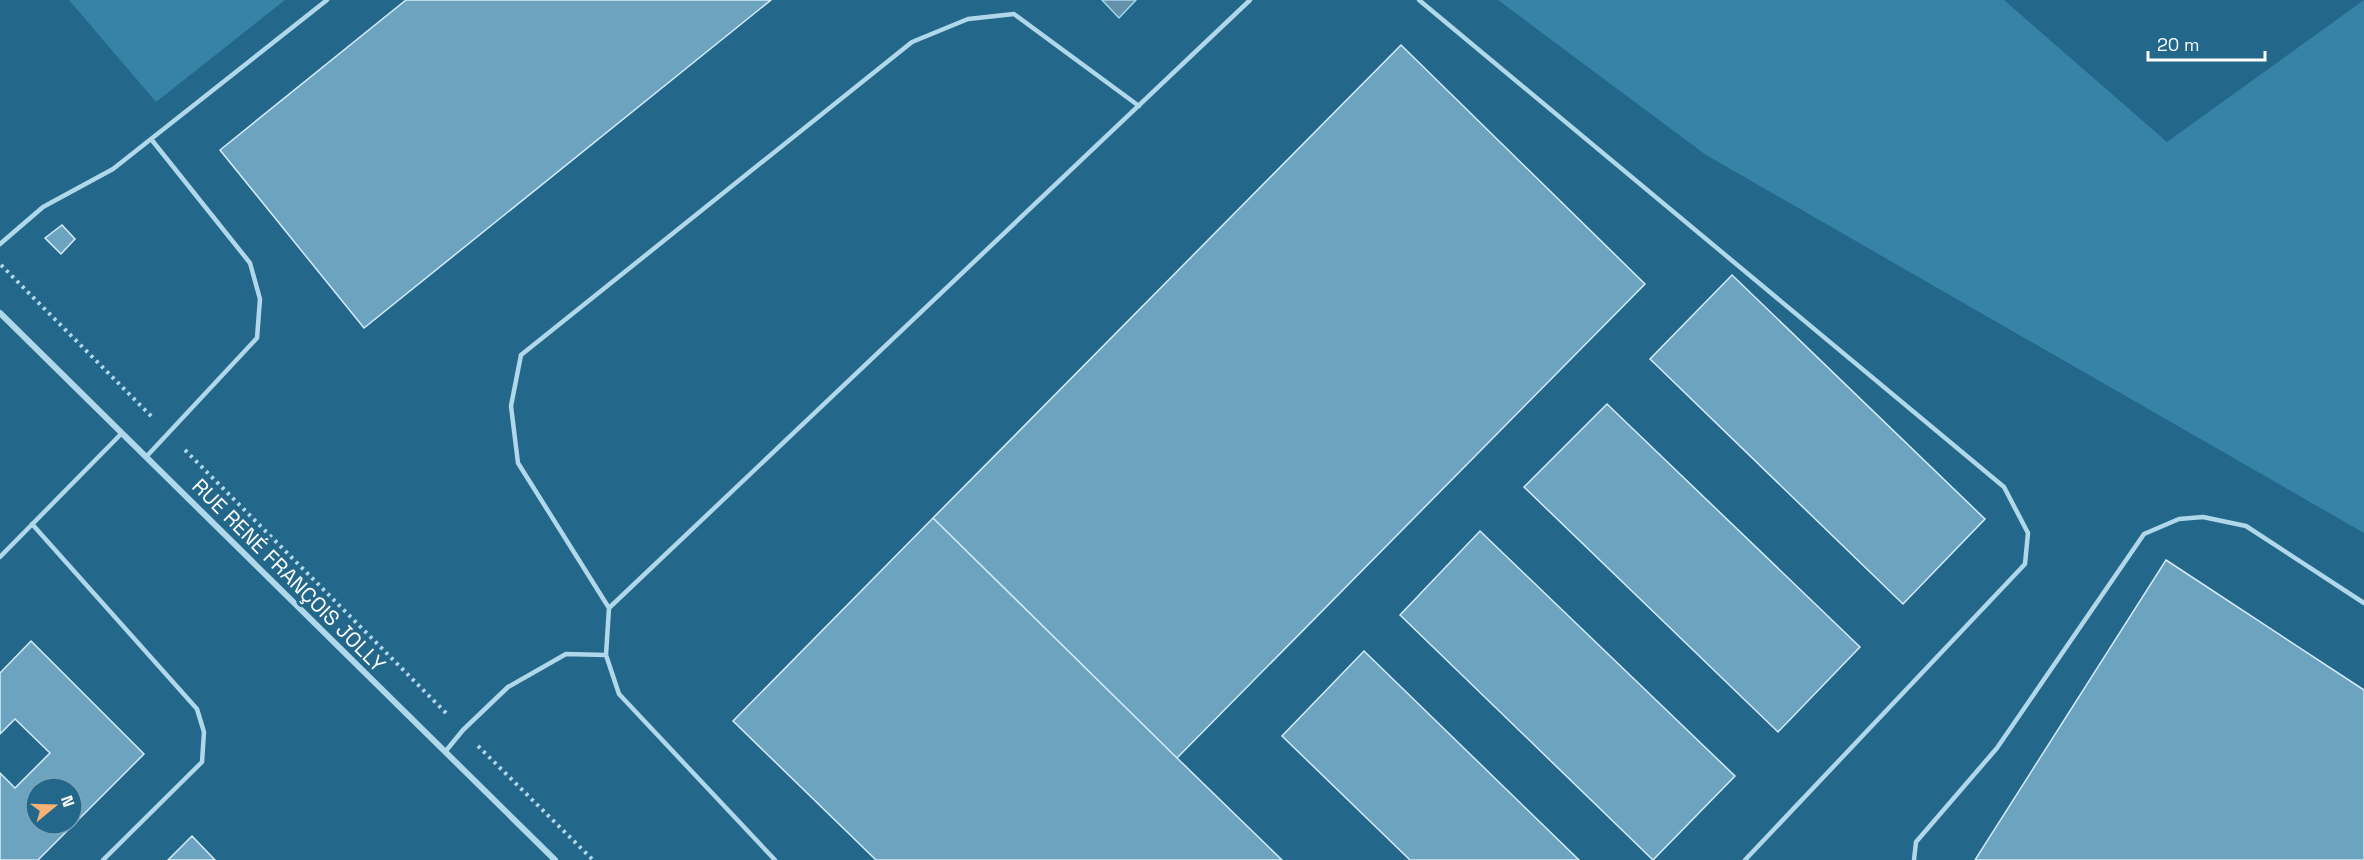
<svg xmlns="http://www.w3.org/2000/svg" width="2364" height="860" font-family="'Space Grotesk',sans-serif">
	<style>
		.green { fill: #3783a7 }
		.water { fill: #6492aa; stroke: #a4d5eb; stroke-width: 1.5 }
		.building { fill: #6ca4c0; stroke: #d5ecf8; stroke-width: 1.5; fill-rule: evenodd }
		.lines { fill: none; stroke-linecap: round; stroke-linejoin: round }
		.path { stroke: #b0d8ea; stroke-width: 4; stroke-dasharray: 3 4.5; stroke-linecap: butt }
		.lane { stroke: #b0d8ea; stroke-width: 4.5 }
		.street { stroke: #b0d8ea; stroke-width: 6 }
		.labels { text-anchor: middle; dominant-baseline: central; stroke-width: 6; stroke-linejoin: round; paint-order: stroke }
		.street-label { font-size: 21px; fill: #fff; stroke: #23678a }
	</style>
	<rect width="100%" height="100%" fill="#23678a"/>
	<path class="green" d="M 69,0 L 285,0 L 156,102 Z
		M 1498,0 L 2004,0 L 2167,142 L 2364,0 L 2364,533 L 1706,155 Z"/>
	<path class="water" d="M 1102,0 L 1136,0 L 1119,18 Z"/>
	<path class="building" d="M 406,0 L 771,0 L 364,328 L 220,150 Z
		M 1401,45 L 1645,284 L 1177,758 L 933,518 Z
		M 62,225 L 75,239 L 61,254 L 45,238 Z
		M 1732,275 L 1985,519 L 1903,604 L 1650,359 Z
		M 1607,404 L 1860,647 L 1778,732 L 1524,487 Z
		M 933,518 L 1177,758 L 1282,860 L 876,860 L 733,721 Z
		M 1480,531 L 1735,776 L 1653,860 L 1400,615 Z
		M 2166,560 L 2364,690 L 2364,860 L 1975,860 Z
		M 31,641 L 144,754 L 38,860 L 0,860 L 0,773 L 15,788 L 50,753 L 15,719 L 0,734 L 0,673 ZM 36,788 L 72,788 L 72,824 L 36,824 Z
		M 1364,651 L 1579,860 L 1410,860 L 1282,736 Z
		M 192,836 L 215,860 L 168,860 Z"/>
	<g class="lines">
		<path class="path" d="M 1,265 L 152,417
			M 185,450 L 448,715
			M 478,746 L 593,860"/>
		<path class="lane" d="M 1419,0 L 2004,487 L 2028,533 L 2025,564 L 1745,860
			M 0,244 L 43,207 L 113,169 L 327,0
			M 146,457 L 257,338 L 260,299 L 250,263 L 151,139
			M 32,524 L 197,709 L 204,732 L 202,762 L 103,860
			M 0,557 L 122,433
			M 609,608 L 518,463 L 511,406 L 521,355 L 912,42 L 968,19 L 1014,14 L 1139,106
			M 445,752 L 463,730 L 508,687 L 566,654 L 606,655
			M 775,860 L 619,694 L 606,655 L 609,608 L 1250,0
			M 1914,860 L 1916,842 L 1997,748 L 2144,534 L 2179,519 L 2203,517 L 2246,526 L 2364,603"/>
		<path class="street" d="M 0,313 L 555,860"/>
	</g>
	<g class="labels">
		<g class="street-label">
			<text transform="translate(289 575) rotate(45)">RUE RENÉ FRANÇOIS JOLLY</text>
		</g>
	</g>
	<g transform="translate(54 806) rotate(71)"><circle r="28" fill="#23678a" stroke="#7ba4b9" stroke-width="1.5"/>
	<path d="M0-4.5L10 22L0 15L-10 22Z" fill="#f6b273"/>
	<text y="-9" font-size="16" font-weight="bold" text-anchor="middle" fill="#ffffff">N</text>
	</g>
	<path d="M2148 51v9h117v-9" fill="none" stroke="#ffffff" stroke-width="3"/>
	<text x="2157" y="51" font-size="18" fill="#ffffff" stroke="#23678a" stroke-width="4.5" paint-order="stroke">20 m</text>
</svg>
